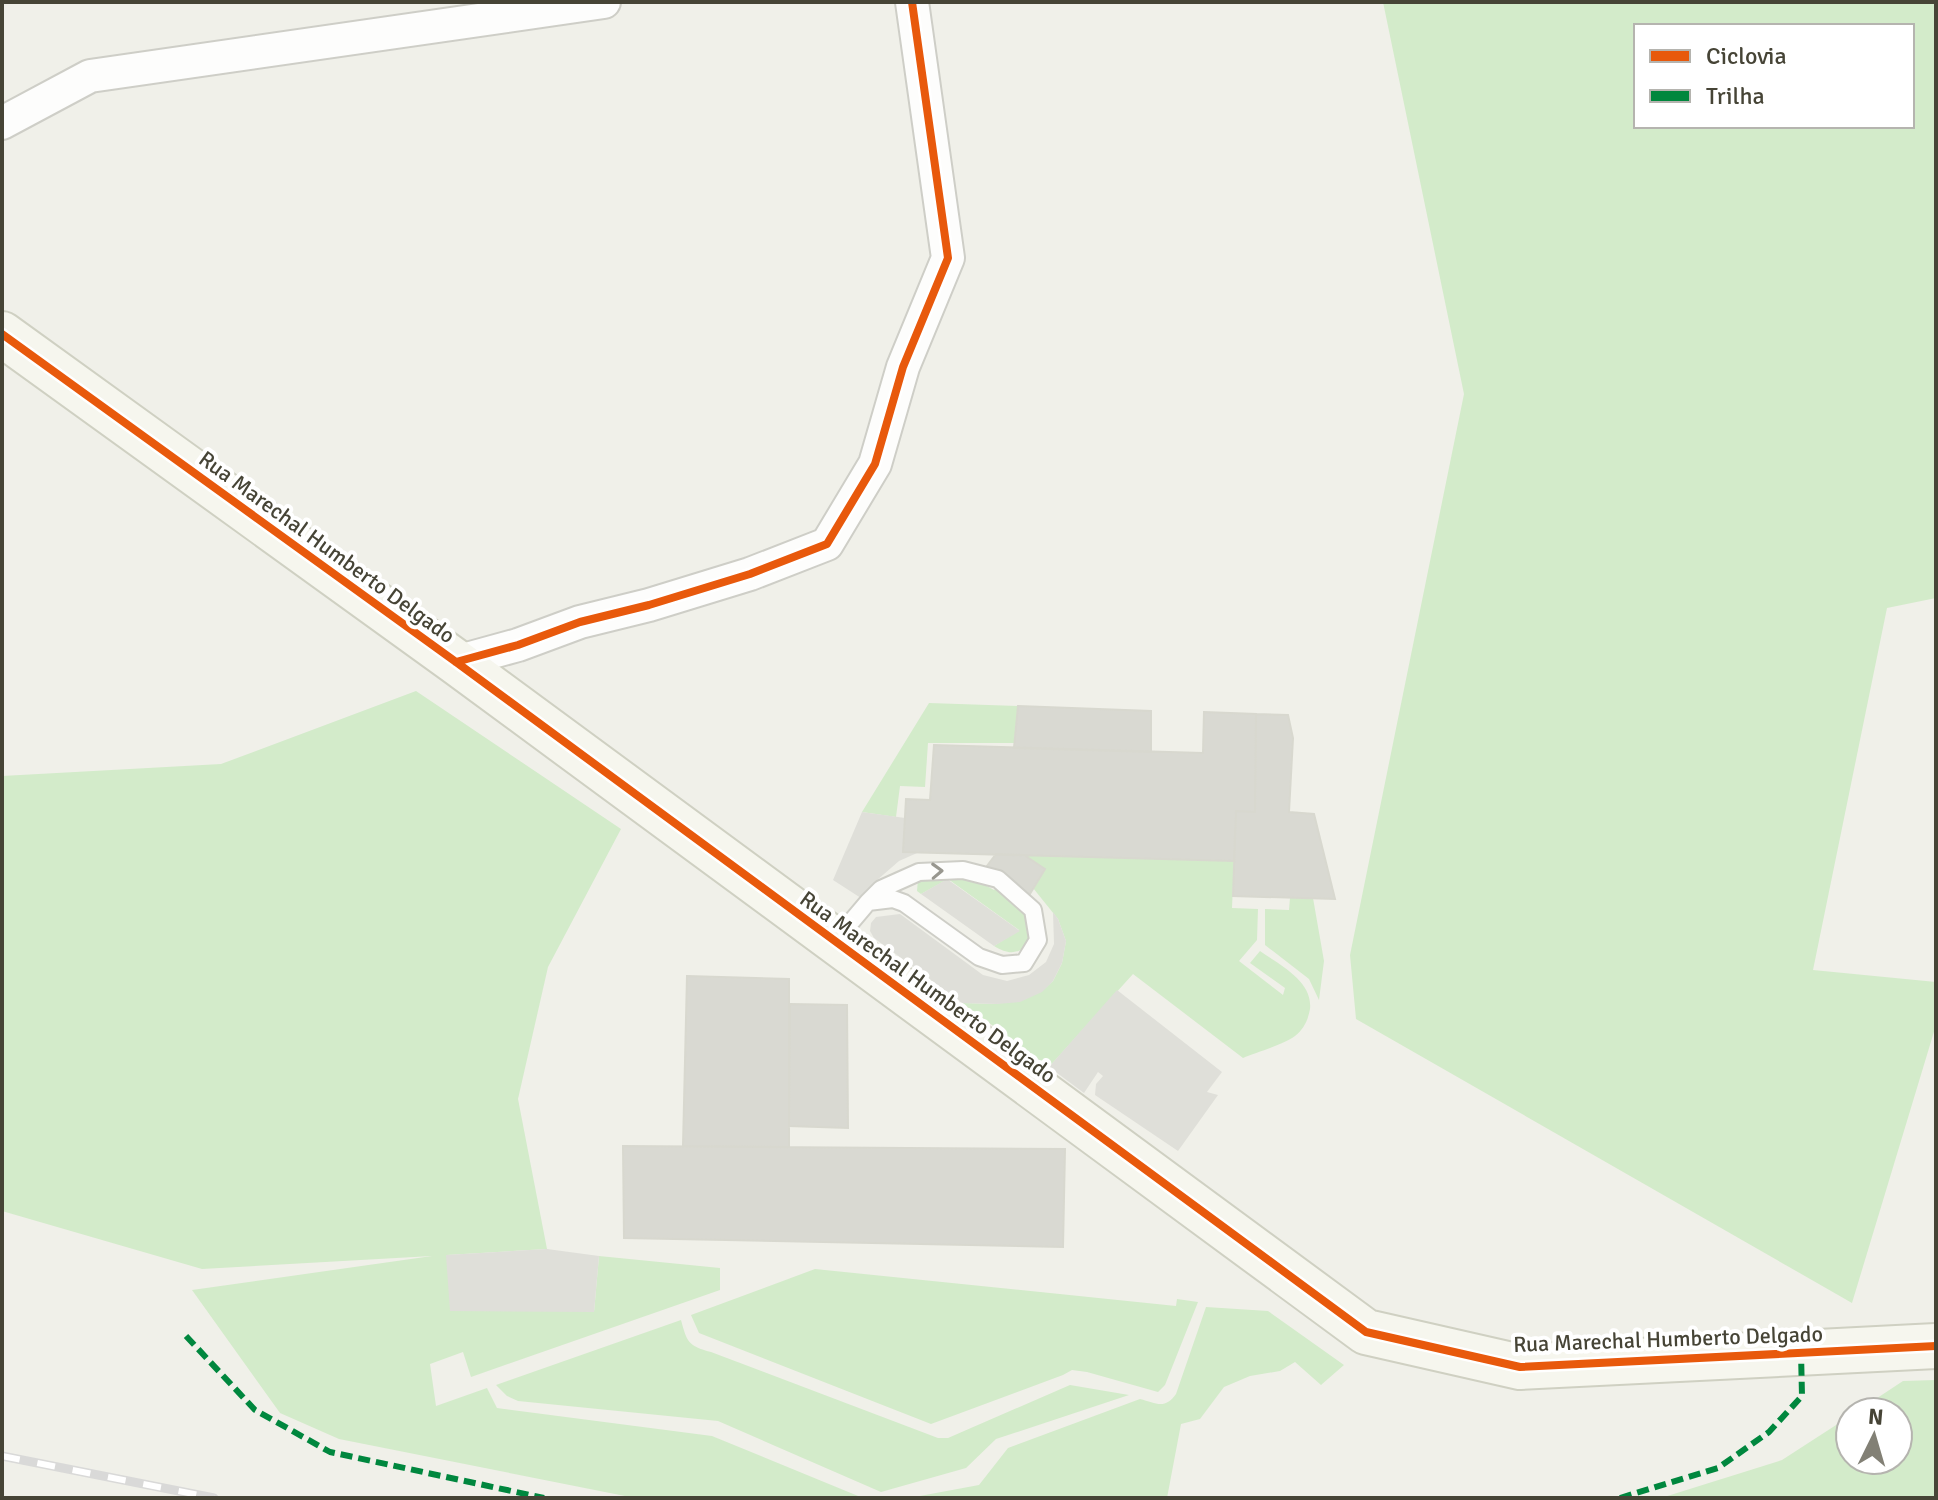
<svg xmlns="http://www.w3.org/2000/svg" width="1938" height="1500" font-family="Signika,sans-serif">
	<style>
		.green { fill: #d3ebca; fill-rule: evenodd }
		.parking { fill: #dfdfd9 }
		.building { fill: #d9d9d2; stroke: #d8d8cf; stroke-width: 2 }
		.lines { fill: none; stroke-linecap: round; stroke-linejoin: round }
		.lane-casing { stroke: #cecec7; stroke-width: 20 }
		.street-casing { stroke: #cecec7; stroke-width: 36 }
		.secondary-casing { stroke: #cfd0c2; stroke-width: 48 }
		.lane { stroke: #fdfdfc; stroke-width: 16 }
		.street { stroke: #fdfdfc; stroke-width: 32 }
		.secondary { stroke: #f6f6ee; stroke-width: 44 }
		.rail-casing { stroke: #d9d9d8; stroke-width: 9 }
		.rail { stroke: #fff; stroke-width: 6; stroke-dasharray: 18; stroke-linecap: butt }
		.quiet { stroke: #00873e; stroke-width: 6; stroke-dasharray: 12 6; stroke-linecap: butt }
		.cycleway-casing { stroke: #fff; stroke-width: 13 }
		.cycleway { stroke: #e8590c; stroke-width: 8 }
		.oneway { stroke: #98978f }
		.labels { text-anchor: middle; dominant-baseline: central; stroke-width: 8; stroke-linejoin: round; paint-order: stroke }
		.street-label { font-size: 22px; fill: #464436; stroke: #fff }
	</style>
	<rect width="100%" height="100%" fill="#f0f0e9"/>
	<path class="green" d="M 1383,2 L 1936,2 L 1936,598 L 1887,608 L 1813,970 L 1936,982 L 1936,1025 L 1852,1303 L 1356,1019 L 1350,955 L 1464,394 ZM 1912,26 L 1912,126 L 1636,126 L 1636,26 Z
		M 416,691 L 621,829 L 548,967 L 518,1099 L 547,1249 L 447,1255 L 594,1312 L 599,1256 L 720,1268 L 720,1290 L 471,1377 L 463,1352 L 430,1364 L 436,1406 L 487,1388 L 497,1408 L 712,1436 L 863,1498 L 635,1498 L 339,1439 L 280,1413 L 192,1290 L 432,1256 L 202,1269 L 2,1211 L 2,776 L 221,764 Z
		M 929,703 L 1018,706 L 1014,743 L 928,743 L 925,787 L 900,786 L 896,817 L 862,812 Z
		M 1024,855 L 1234,861 L 1232,908 L 1258,909 L 1257,940 L 1239,961 L 1283,995 L 1285,988 L 1250,963 L 1260,951 C 1280,965 1313,981 1310,1009 C 1308,1020 1304,1029 1295,1036 C 1285,1044 1257,1052 1243,1058 L 1133,974 L 1049,1067 L 962,1003 L 997,1004 L 1041,992 L 1053,981 L 1062,963 L 1066,941 L 1058,919 L 1033,888 L 1045,869 Z
		M 930,873 L 976,880 L 994,890 L 999,886 L 1033,921 L 1029,945 C 1015,955 1008,954 994,946 L 1019,930 L 948,879 L 921,894 L 917,891 L 918,879 Z
		M 1290,898 L 1313,898 L 1324,961 L 1319,1000 L 1309,979 L 1265,945 L 1265,909 L 1289,910 Z
		M 815,1269 L 1176,1306 L 1177,1299 L 1198,1302 L 1165,1385 L 1158,1392 L 1087,1372 L 1072,1370 L 1063,1375 L 931,1424 L 699,1333 L 691,1315 Z
		M 1206,1307 L 1268,1311 L 1344,1365 L 1321,1385 L 1295,1362 L 1280,1371 L 1250,1376 L 1224,1387 L 1200,1419 L 1181,1424 L 1167,1498 L 909,1498 L 979,1485 L 1008,1448 L 1140,1399 C 1156,1403 1165,1410 1176,1394 Z
		M 681,1320 C 687,1342 688,1346 711,1352 L 938,1438 L 948,1438 L 1070,1385 L 1129,1395 L 996,1439 L 966,1468 L 881,1492 L 718,1421 L 518,1401 L 507,1396 L 496,1385 Z
		M 1936,1380 L 1936,1498 L 1661,1498 L 1782,1460 L 1850,1416 L 1850,1460 L 1898,1460 L 1898,1412 L 1856,1412 L 1903,1381 Z"/>
	<path class="parking" d="M 862,812 L 905,818 L 903,852 L 917,853 L 899,861 L 876,881 L 864,900 L 833,880 Z
		M 947,879 L 1020,931 L 994,946 L 921,894 Z
		M 1053,912 L 1058,919 L 1066,941 L 1062,963 L 1053,981 L 1042,992 L 1020,1002 L 997,1004 L 962,1003 L 874,938 L 870,931 L 871,923 L 876,917 L 900,914 L 983,975 L 1007,981 L 1029,975 L 1046,962 L 1054,944 Z
		M 1117,990 L 1222,1072 L 1207,1092 L 1218,1095 L 1178,1151 L 1095,1095 L 1096,1084 L 1103,1076 L 1098,1072 L 1084,1093 L 1049,1067 Z
		M 547,1249 L 599,1256 L 594,1312 L 450,1311 L 446,1255 Z"/>
	<path class="building" d="M 1018,706 L 1151,711 L 1151,752 L 1014,748 Z
		M 1204,712 L 1256,714 L 1255,812 L 1236,811 L 1234,861 L 903,852 L 906,799 L 930,800 L 934,745 L 1203,753 Z
		M 1256,714 L 1288,715 L 1293,738 L 1289,812 L 1314,814 L 1335,899 L 1233,896 L 1236,811 L 1255,812 Z
		M 996,854 L 1024,855 L 1045,869 L 1028,897 L 984,870 Z
		M 687,976 L 789,979 L 789,1147 L 683,1146 Z
		M 790,1004 L 847,1005 L 848,1128 L 789,1126 Z
		M 623,1146 L 1065,1149 L 1063,1247 L 624,1238 Z"/>
	<g class="lines">
		<defs>
			<path id="lane" d="M 835,941 L 868,902 L 881,889 L 919,872 L 963,870 L 998,879 L 1033,910 L 1038,940 L 1024,963 L 1002,965 L 979,957 L 904,903 L 893,899 L 868,902"/>
			<path id="street" d="M 2,123 L 90,76 L 604,2
				M 456,662 L 518,645 L 580,622 L 649,605 L 750,574 L 827,544 L 875,464 L 903,367 L 948,258 L 912,2"/>
			<path id="secondary" d="M 2,334 L 456,662 L 1366,1332 L 1520,1367 L 1936,1346"/>
		</defs>
		<use href="#lane" class="lane-casing"/>
		<use href="#street" class="street-casing"/>
		<use href="#secondary" class="secondary-casing"/>
		<use href="#lane" class="lane"/>
		<use href="#street" class="street"/>
		<use href="#secondary" class="secondary"/>
		<defs>
			<path id="rail" d="M 2,1456 L 214,1498"/>
		</defs>
		<use href="#rail" class="rail-casing"/>
		<use href="#rail" class="rail"/>
		<path class="quiet" d="M 186,1336 L 255,1410 L 330,1452 L 544,1498
			M 1620,1498 L 1718,1468 L 1769,1432 L 1802,1396 L 1801,1352"/>
		<defs>
			<path id="cycleway" d="M 2,334 L 456,662 L 1366,1332 L 1520,1367 L 1936,1346
				M 456,662 L 518,645 L 580,622 L 649,605 L 750,574 L 827,544 L 875,464 L 903,367 L 948,258 L 912,2"/>
		</defs>
		<use href="#cycleway" class="cycleway-casing"/>
		<use href="#cycleway" class="cycleway"/>
	</g>
	<defs><path id="oneway-chevron" d="M-2-3.5L2.5 0L-2 3.5" fill="none" stroke-width="1.6" stroke-linecap="round" stroke-linejoin="round" transform="scale(2)"/></defs>
	<use class="oneway" href="#oneway-chevron" transform="translate(937 871) rotate(-2)"/>
	<g class="labels">
		<g class="street-label">
			<text transform="translate(327 547) rotate(36)">Rua Marechal Humberto Delgado</text>
			<text transform="translate(928 987) rotate(36)">Rua Marechal Humberto Delgado</text>
			<text transform="translate(1668 1339) rotate(-2)">Rua Marechal Humberto Delgado</text>
		</g>
	</g>
	<rect width="1938" height="1500" fill="none" stroke="#464436" stroke-width="8"/>
	<rect x="1634" y="24" width="280" height="104" fill="#ffffff" stroke="#b5b4af" stroke-width="2"/>
	<rect x="1650" y="50" width="40" height="12" fill="#e8590c" stroke="#b5b4af" stroke-width="2"/>
	<text x="1706" y="64" font-size="24" fill="#464436">Ciclovia</text>
	<rect x="1650" y="90" width="40" height="12" fill="#00873e" stroke="#b5b4af" stroke-width="2"/>
	<text x="1706" y="104" font-size="24" fill="#464436">Trilha</text>
	<g transform="translate(1874 1436) rotate(5)"><circle r="38" fill="#ffffff" stroke="#b5b4af" stroke-width="2"/>
	<path d="M0-6L14 30L0 20L-14 30Z" fill="#828075"/>
	<text y="-12" font-size="22" font-weight="bold" text-anchor="middle" fill="#464436">N</text>
	</g>
</svg>
